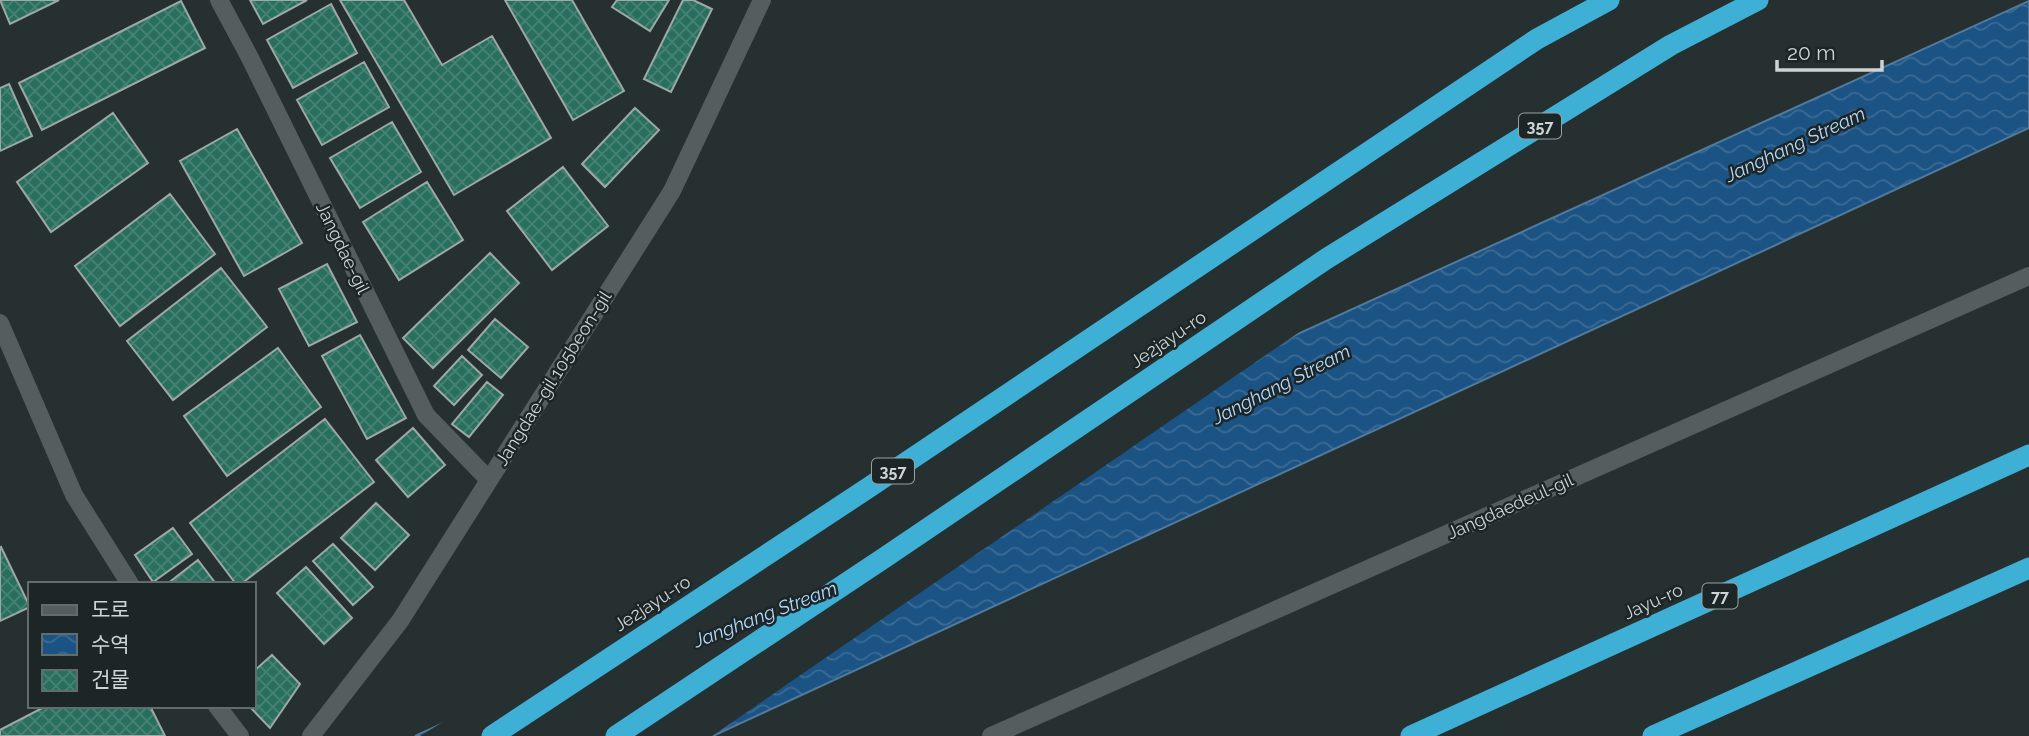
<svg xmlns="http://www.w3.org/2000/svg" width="2029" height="736" font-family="Raleway,'Noto Sans KR',sans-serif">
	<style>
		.water { fill: url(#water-waves); stroke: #517a9d; stroke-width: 2 }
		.pier { fill: #263030 }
		.building { fill: url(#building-cross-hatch); stroke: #9ea8a5; stroke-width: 2 }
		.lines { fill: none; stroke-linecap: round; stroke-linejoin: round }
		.street { stroke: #545e5f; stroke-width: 18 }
		.highway { stroke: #3eafd5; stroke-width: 21 }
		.labels { text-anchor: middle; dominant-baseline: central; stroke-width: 5; stroke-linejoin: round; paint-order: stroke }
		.shield { fill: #1c2626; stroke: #99a0a0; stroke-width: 2 }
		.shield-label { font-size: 16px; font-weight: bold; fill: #ced4d4 }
		.street-label { font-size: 18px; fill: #ced4d4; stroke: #1c2626 }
		.water-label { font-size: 19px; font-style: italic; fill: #b5d7fb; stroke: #1c2626 }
	</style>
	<defs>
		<pattern id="water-waves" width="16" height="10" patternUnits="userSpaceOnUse" patternTransform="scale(1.75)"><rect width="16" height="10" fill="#1b5385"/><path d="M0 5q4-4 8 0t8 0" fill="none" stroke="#3b6b95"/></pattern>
		<pattern id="building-cross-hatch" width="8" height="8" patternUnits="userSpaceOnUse" patternTransform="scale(1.75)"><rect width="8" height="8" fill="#296f5e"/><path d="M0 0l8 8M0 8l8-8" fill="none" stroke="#478374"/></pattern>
	</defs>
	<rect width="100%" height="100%" fill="#263030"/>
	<path class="water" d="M 2029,1 L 2029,128 L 713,736 L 415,736 Z"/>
	<path class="pier" d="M 1311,324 L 712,736 L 420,736 L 461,711 Z"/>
	<path class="building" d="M 0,0 L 59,0 L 10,24 Z
		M 250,0 L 307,0 L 263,24 Z
		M 340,0 L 404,0 L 442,65 L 492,36 L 551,138 L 454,195 Z
		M 505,0 L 572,0 L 624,91 L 573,120 Z
		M 617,0 L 669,0 L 650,31 L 612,7 Z
		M 683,0 L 693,0 L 712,9 L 671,92 L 644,79 Z
		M 181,1 L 205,48 L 42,130 L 19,83 Z
		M 331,4 L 357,53 L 293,88 L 267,40 Z
		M 364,62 L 389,107 L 322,145 L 297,100 Z
		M 9,84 L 32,136 L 0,151 L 0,88 Z
		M 635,108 L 659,130 L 605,187 L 582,164 Z
		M 113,113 L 148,163 L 51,232 L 17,182 Z
		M 392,122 L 421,172 L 360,208 L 330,158 Z
		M 237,129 L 302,243 L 244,276 L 180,161 Z
		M 563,167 L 608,226 L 552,270 L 507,211 Z
		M 427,182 L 463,240 L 399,280 L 363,222 Z
		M 170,194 L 215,254 L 120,326 L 75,266 Z
		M 490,253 L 519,283 L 433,368 L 403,338 Z
		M 327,264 L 357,322 L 309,346 L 279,289 Z
		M 221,268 L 267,327 L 173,400 L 127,341 Z
		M 495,319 L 528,347 L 501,378 L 468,350 Z
		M 360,335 L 406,418 L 367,439 L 322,356 Z
		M 278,348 L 321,407 L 227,476 L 184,416 Z
		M 462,356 L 482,375 L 454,405 L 434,386 Z
		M 487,382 L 503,395 L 469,437 L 452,424 Z
		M 325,419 L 374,482 L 241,584 L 236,584 L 190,523 Z
		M 413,428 L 445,465 L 408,497 L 376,460 Z
		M 376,503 L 409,535 L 375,570 L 341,538 Z
		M 173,528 L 192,554 L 153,582 L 135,555 Z
		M 333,544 L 373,587 L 353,605 L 313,561 Z
		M 1,547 L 30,607 L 0,621 L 0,548 Z
		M 198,560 L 216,584 L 167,584 Z
		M 306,567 L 352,618 L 324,644 L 277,593 Z
		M 272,655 L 300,684 L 270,728 L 249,706 L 254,706 L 254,671 Z
		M 46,706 L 150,706 L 165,736 L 0,736 L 0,730 Z"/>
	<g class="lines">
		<path class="street" d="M 219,0 L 249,56 L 426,415 L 489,480
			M 0,323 L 74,495 L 130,584
			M 217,706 L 240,736
			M 311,736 L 400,621 L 672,191 L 762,0
			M 991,736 L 2029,276"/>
		<path class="highway" d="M 492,736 L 868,488 L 1537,39 L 1609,0
			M 616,736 L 884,558 L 1326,259 L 1671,45 L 1758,0
			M 1411,736 L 2029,455
			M 1653,736 L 2029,568"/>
	</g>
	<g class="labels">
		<g class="shield">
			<rect x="1519" y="113.5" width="42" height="25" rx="5"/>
			<rect x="872" y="458.5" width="42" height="25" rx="5"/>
			<rect x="1702.5" y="583.5" width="35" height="25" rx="5"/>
		</g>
		<g class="shield-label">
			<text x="1540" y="126">357</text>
			<text x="893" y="471">357</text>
			<text x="1720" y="596">77</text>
		</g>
		<g class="street-label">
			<text transform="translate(343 248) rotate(64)">Jangdae-gil</text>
			<text transform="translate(1168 339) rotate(-34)">Je2jayu-ro</text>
			<text transform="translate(553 378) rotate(-58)">Jangdae-gil 105beon-gil</text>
			<text transform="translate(1510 506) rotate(-24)">Jangdaedeul-gil</text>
			<text transform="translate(1653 601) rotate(-24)">Jayu-ro</text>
			<text transform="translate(652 603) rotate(-33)">Je2jayu-ro</text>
		</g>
		<g class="water-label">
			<text transform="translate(1795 144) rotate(-25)">Janghang Stream</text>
			<text transform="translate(1281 384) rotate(-27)">Janghang Stream</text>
			<text transform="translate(765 614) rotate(-21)">Janghang Stream</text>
		</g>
	</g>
	<rect x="28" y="582" width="228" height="126" fill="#1c2626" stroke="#636c6c" stroke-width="2"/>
	<rect x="42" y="605" width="35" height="10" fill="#545e5f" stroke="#636c6c" stroke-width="2"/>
	<text x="91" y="617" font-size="21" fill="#ced4d4">도로</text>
	<rect x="42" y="634" width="35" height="21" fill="url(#water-waves)" stroke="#636c6c" stroke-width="2"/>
	<text x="91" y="652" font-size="21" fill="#ced4d4">수역</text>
	<rect x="42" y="670" width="35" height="21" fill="url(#building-cross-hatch)" stroke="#636c6c" stroke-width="2"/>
	<text x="91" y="687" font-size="21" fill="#ced4d4">건물</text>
	<path d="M1777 60v10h105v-10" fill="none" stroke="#ced4d4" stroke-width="3.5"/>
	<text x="1787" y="60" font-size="21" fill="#ced4d4" stroke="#1c2626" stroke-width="5" paint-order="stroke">20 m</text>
</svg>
